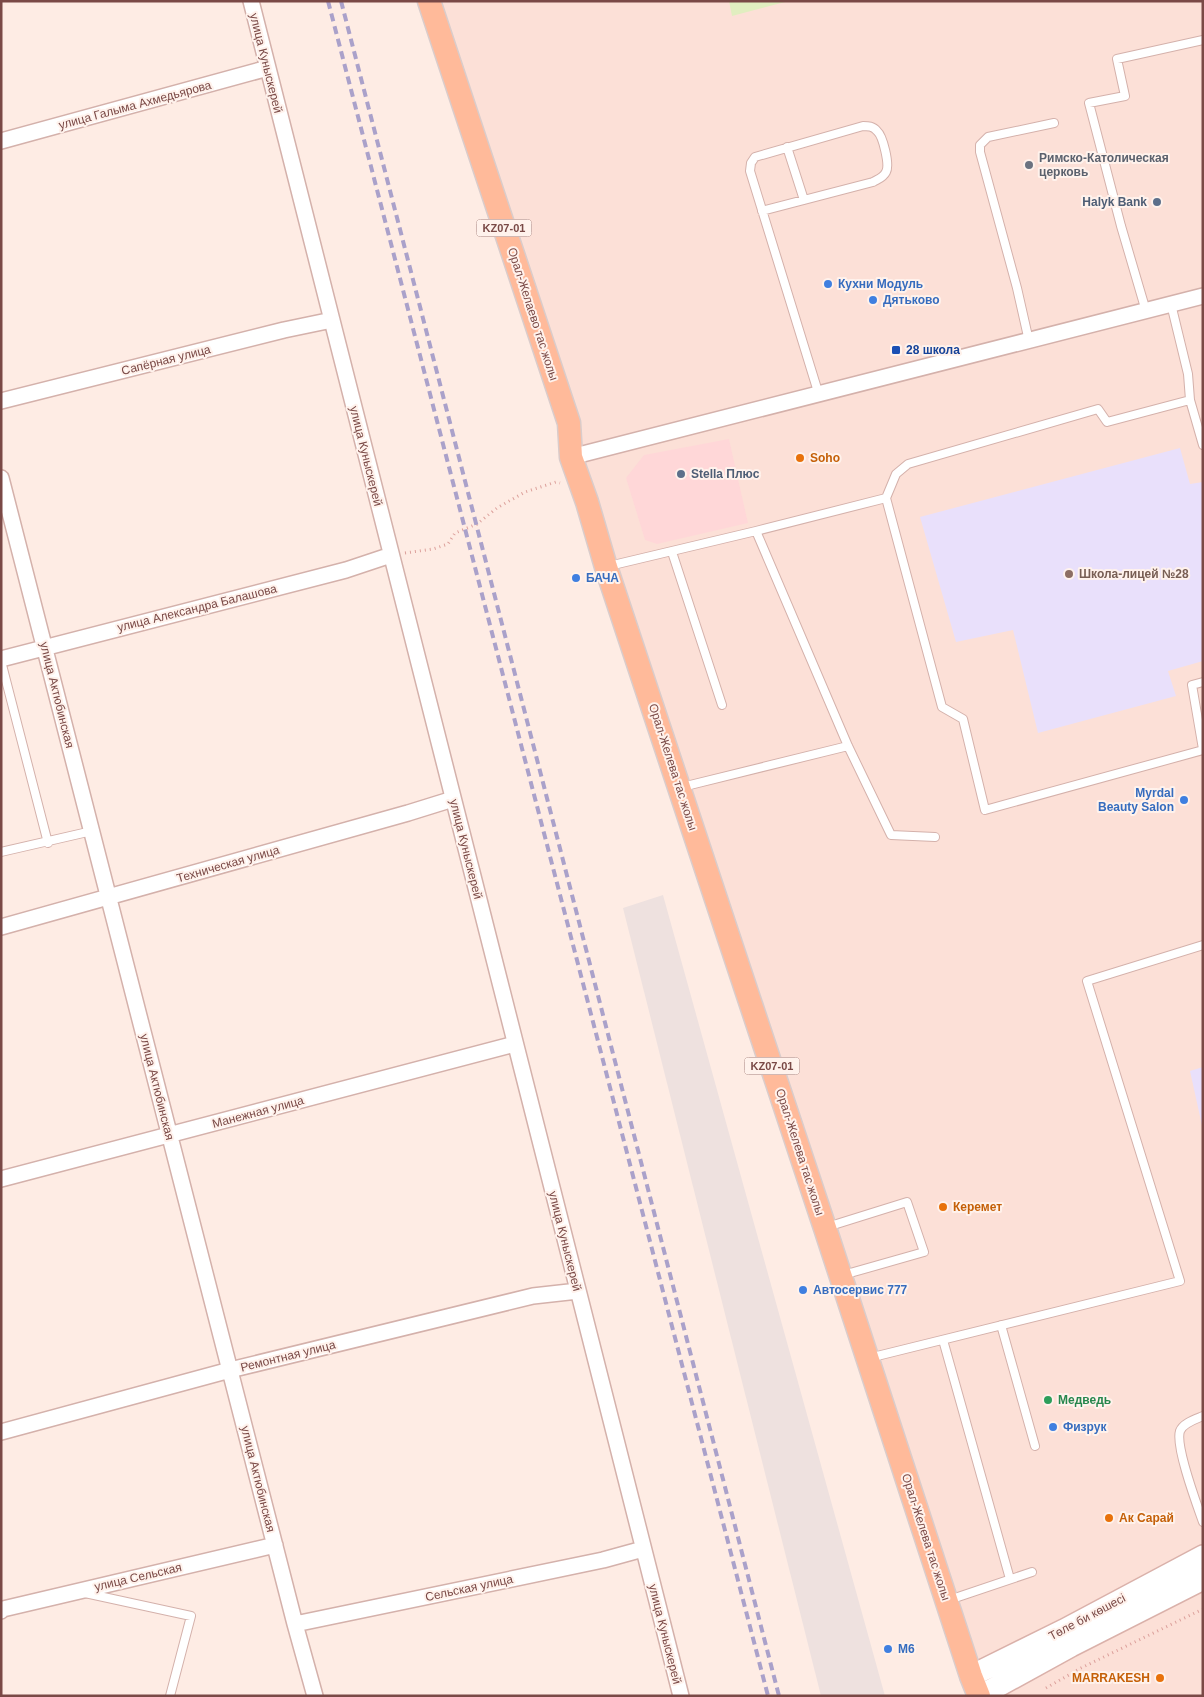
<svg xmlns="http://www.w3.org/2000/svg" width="1204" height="1697" font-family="Arial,sans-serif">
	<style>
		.residential { fill: #fce0d7 }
		.commercial { fill: #ffd7d8 }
		.industrial { fill: #eee1df }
		.education { fill: #e9e0fb }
		.green { fill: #e1eec0 }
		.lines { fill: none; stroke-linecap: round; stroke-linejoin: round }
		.lane-casing { stroke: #d4b1ab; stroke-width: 10 }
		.street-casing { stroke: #d4b1ab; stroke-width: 18 }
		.secondary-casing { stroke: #dab1aa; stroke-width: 24 }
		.primary-casing { stroke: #dacccb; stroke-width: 25 }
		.path { stroke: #dca09b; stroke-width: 3; stroke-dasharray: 1 4; stroke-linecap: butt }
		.lane { stroke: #fff; stroke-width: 8 }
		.street { stroke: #fff; stroke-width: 15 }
		.secondary { stroke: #fff; stroke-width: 21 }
		.primary { stroke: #ffba9a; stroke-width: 22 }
		.rail { stroke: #aaa1ca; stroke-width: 4; stroke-dasharray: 8 5; stroke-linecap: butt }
		.worship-dot { fill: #6b7280; stroke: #fff2ec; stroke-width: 2 }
		.service-dot { fill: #5c6f8a; stroke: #fff2ec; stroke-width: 2 }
		.shop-dot { fill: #3f7fe0; stroke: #fff2ec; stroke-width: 2 }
		.transit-dot { fill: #1a4fb4; stroke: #fff2ec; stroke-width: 2 }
		.food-dot { fill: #e8710a; stroke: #fff2ec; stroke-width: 2 }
		.education-dot { fill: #8d6e63; stroke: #fff2ec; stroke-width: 2 }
		.leisure-dot { fill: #2e9e5b; stroke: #fff2ec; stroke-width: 2 }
		.labels { text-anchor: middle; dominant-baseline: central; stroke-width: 4; stroke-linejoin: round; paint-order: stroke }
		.shield { fill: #fff2ec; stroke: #a27c78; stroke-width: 1 }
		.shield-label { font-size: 11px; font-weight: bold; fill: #7a4946 }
		.street-label { font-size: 12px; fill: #7a4946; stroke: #fff2ec }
		.worship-label { font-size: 12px; font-weight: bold; fill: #5b616d; stroke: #fff2ec; text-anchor: start }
		.service-label { font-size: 12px; font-weight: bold; fill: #4e5e75; stroke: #fff2ec; text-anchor: end }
		.shop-label { font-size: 12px; font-weight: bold; fill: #366cbe; stroke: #fff2ec; text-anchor: start }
		.transit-label { font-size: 12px; font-weight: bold; fill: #164399; stroke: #fff2ec; text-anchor: start }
		.food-label { font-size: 12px; font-weight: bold; fill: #c56008; stroke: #fff2ec; text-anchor: start }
		.education-label { font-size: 12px; font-weight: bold; fill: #785e54; stroke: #fff2ec; text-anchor: start }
		.leisure-label { font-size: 12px; font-weight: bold; fill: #27864d; stroke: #fff2ec; text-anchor: start }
	</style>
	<rect width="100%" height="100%" fill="#feece4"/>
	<path class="residential" d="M 429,1 L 1203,1 L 1203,1556 L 971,1676 Z
		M 1203,1579 L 1203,1696 L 980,1696 Z"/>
	<path class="commercial" d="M 729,439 L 748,523 L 657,544 L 645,540 L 626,478 L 644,455 Z"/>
	<path class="industrial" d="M 663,895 L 885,1696 L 821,1696 L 623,908 Z"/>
	<path class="education" d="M 1180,448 L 1190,484 L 1203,482 L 1203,661 L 1168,671 L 1176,696 L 1038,733 L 1013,630 L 956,642 L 920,517 Z
		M 1203,1067 L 1203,1130 L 1190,1071 Z"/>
	<path class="green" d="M 729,1 L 789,1 L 732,16 Z"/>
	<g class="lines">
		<defs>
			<path id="lane" d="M 787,147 L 804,200
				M 762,211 L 873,182 C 878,179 883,178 886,172 C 890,165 883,136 877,131 C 873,126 868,126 863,126 L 755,157 L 751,163 L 750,171 L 819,395
				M 1171,304 L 1188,374 L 1190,400 L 1203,445
				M 1146,311 L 1121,226 L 1089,103 L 1125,96 L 1117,59 L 1203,40
				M 1029,341 L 1017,288 L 980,152 L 980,145 L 988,137 L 1054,123
				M 1190,400 L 1107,422 L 1098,409 L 908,464 L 896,474 L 886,498 L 942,707 L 963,719 L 985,810 L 1203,750
				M 756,531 L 848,746 L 891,835 L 935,837
				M 672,552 L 722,705
				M 609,566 L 756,531 L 886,498
				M 1,661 L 48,843
				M 1203,682 L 1192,685 L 1203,749
				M 682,787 L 848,746
				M 1,852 L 92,831
				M 827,1227 L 907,1202 L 924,1252 L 843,1275
				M 1001,1325 L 1035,1446
				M 943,1340 L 1010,1579
				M 869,1358 L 1180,1281 L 1087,981 L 1203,945
				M 1203,1416 C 1196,1419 1183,1423 1180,1431 C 1175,1446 1197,1505 1203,1522
				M 85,1593 L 191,1616 L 170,1696
				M 949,1600 L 1032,1572"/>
			<path id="street" d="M 251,1 L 681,1696
				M 1,141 L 268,68
				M 1,401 L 284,330 L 332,320
				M 571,457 L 1203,296
				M 1,478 L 295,1624 L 315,1696
				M 1,659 L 346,570 L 391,555
				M 1,927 L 408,813 L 453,799
				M 1,1179 L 515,1044
				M 1,1432 L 230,1370 L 533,1296 L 578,1291
				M 1,1611 L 3,1609 L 275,1545
				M 295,1624 L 603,1560 L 643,1549"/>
			<path id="secondary" d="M 971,1676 L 1064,1630 L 1203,1556
				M 980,1696 L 1071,1646 L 1203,1579"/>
			<path id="primary" d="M 429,1 L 569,423 L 571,457 L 587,502 L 606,567 L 825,1228 L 971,1676 L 979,1696"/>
		</defs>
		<use href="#lane" class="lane-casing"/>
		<use href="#street" class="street-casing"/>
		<use href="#secondary" class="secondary-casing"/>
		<use href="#primary" class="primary-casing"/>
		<path class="path" d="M 405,553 L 433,549 L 448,544 L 455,533 L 477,524 L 497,508 L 525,492 L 556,482 L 560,483
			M 1046,1688 L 1081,1668 L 1203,1609"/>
		<use href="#lane" class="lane"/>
		<use href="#street" class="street"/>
		<use href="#secondary" class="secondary"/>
		<use href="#primary" class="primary"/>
		<path class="rail" d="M 328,1 L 768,1696
			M 341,1 L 779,1696"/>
	</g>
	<circle class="worship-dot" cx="1029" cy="165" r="5"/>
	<g class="service-dot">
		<circle cx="1157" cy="202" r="5"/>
		<circle cx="681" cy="474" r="5"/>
	</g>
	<g class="shop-dot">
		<circle cx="828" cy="284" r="5"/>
		<circle cx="873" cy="300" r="5"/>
		<circle cx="576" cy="578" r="5"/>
		<circle cx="1184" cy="800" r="5"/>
		<circle cx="803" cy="1290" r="5"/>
		<circle cx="1053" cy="1427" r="5"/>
		<circle cx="888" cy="1649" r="5"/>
	</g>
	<rect class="transit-dot" x="891" y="345" width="10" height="10" rx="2.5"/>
	<g class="food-dot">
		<circle cx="800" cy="458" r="5"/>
		<circle cx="943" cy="1207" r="5"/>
		<circle cx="1109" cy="1518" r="5"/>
		<circle cx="1160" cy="1678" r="5"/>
	</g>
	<circle class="education-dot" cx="1069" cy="574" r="5"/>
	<circle class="leisure-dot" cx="1048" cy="1400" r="5"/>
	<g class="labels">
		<g class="shield">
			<rect x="476.5" y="219.5" width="55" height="17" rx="4"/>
			<rect x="744.5" y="1057.5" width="55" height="17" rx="4"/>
		</g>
		<g class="shield-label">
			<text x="504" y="228">KZ07-01</text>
			<text x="772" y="1066">KZ07-01</text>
		</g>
		<g class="street-label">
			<text transform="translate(266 63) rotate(76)">улица Куныскерей</text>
			<text transform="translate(135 105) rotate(-15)">улица Галыма Ахмедьярова</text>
			<text transform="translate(533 314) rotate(72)">Орал-Желаево тас жолы</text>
			<text transform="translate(166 360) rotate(-14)">Сапёрная улица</text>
			<text transform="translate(366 456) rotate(76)">улица Куныскерей</text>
			<text transform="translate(197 608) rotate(-14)">улица Александра Балашова</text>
			<text transform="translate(57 695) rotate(76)">улица Актюбинская</text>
			<text transform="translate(673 767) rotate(72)">Орал-Желева тас жолы</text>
			<text transform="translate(466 849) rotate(76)">улица Куныскерей</text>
			<text transform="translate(228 864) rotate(-16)">Техническая улица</text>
			<text transform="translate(157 1087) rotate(76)">улица Актюбинская</text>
			<text transform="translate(258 1112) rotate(-15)">Манежная улица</text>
			<text transform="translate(800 1152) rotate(72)">Орал-Желева тас жолы</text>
			<text transform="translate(565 1241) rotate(76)">улица Куныскерей</text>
			<text transform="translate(288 1356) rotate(-14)">Ремонтная улица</text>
			<text transform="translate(258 1479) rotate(76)">улица Актюбинская</text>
			<text transform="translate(926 1537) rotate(72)">Орал-Желева тас жолы</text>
			<text transform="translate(138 1577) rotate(-13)">улица Сельская</text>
			<text transform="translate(469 1588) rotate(-12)">Сельская улица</text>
			<text transform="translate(1087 1617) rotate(-28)">Төле би көшесі</text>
			<text transform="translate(665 1634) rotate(76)">улица Куныскерей</text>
		</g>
		<g class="worship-label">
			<text x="1039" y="158">Римско-Католическая<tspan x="1039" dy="14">церковь</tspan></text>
		</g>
		<g class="service-label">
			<text x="1147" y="202">Halyk Bank</text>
			<text x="691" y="474" text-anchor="start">Stella Плюс</text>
		</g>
		<g class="shop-label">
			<text x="838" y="284">Кухни Модуль</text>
			<text x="883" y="300">Дятьково</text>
			<text x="586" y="578">БАЧА</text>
			<text x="1174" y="793" text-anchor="end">Myrdal<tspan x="1174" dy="14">Beauty Salon</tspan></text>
			<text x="813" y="1290">Автосервис 777</text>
			<text x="1063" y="1427">Физрук</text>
			<text x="898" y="1649">М6</text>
		</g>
		<g class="transit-label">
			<text x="906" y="350">28 школа</text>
		</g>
		<g class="food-label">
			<text x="810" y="458">Soho</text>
			<text x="953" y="1207">Керемет</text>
			<text x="1119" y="1518">Ак Сарай</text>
			<text x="1150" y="1678" text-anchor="end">MARRAKESH</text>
		</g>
		<g class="education-label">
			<text x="1079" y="574">Школа-лицей №28</text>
		</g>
		<g class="leisure-label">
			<text x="1058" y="1400">Медведь</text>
		</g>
	</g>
	<rect width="1204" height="1697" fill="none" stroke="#7a4946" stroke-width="5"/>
</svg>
